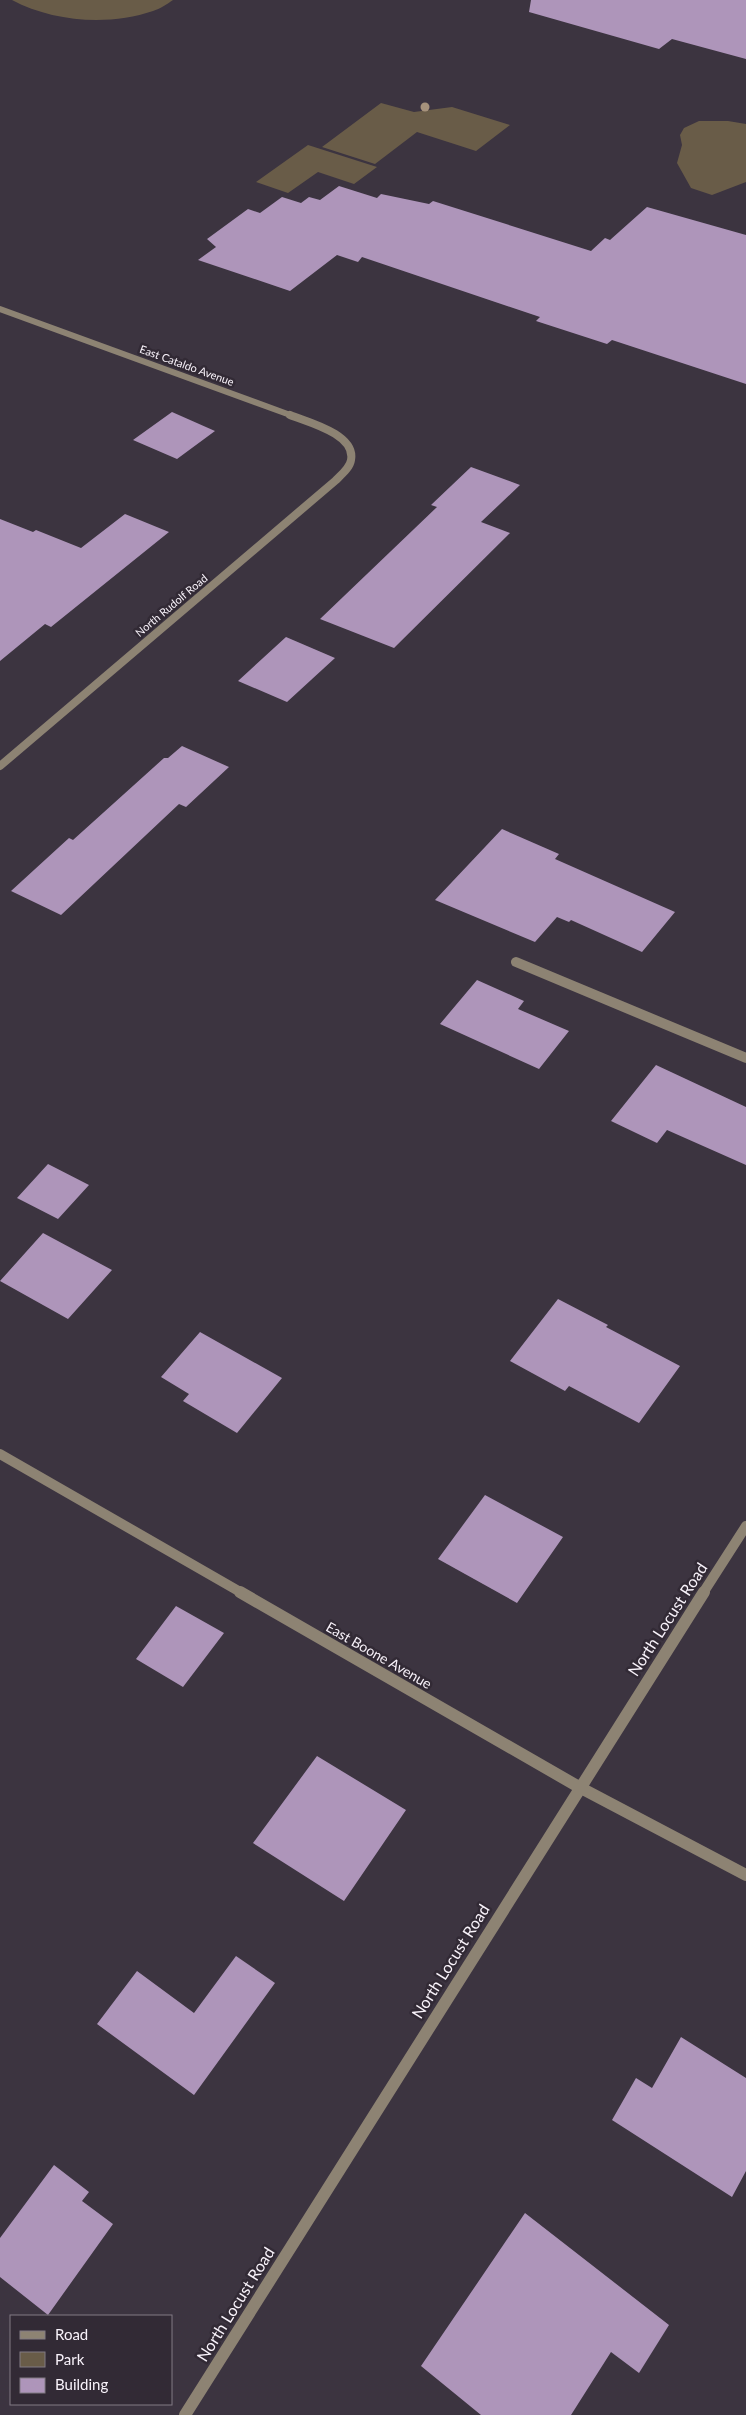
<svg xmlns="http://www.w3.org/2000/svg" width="746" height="2415" font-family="Lato,sans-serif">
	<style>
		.green { fill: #695c48 }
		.building { fill: #ae95ba }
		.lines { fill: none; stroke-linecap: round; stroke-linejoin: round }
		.lane { stroke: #8d8373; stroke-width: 10 }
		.street-far3 { stroke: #8d8373; stroke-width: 6 }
		.street-far2 { stroke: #8d8373; stroke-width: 8 }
		.street-far1 { stroke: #8d8373; stroke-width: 10 }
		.street { stroke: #8d8373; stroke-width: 12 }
		.tree { fill: #a6927c }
		.labels { text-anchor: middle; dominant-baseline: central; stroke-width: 5; stroke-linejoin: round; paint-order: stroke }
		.far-street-label { font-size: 11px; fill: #f8f2fa; stroke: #322a35 }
		.street-label { font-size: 14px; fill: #f8f2fa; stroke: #322a35 }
		.near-street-label { font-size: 16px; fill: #f8f2fa; stroke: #322a35 }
	</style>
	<rect width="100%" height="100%" fill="#3c3440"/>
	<path class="green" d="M 12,0 L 173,0 C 167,4 160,9 153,11 C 109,26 53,22 12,0 Z
		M 381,103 L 414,112 L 452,107 L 510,125 L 476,151 L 417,132 L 375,164 L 322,147 Z
		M 699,121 L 728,121 L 746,124 L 746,182 L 712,195 L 691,188 L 677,163 L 682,145 L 680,135 L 684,128 Z
		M 308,145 L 377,167 L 354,184 L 318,172 L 288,193 L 256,182 Z"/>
	<path class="building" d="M 531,0 L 746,0 L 746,59 L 672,39 L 659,49 L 529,12 Z
		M 339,186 L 377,198 L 381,194 L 429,204 L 433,201 L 591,251 L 605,238 L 610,240 L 647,207 L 746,235 L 746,384 L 612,340 L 607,344 L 536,321 L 540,317 L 362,257 L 358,262 L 337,255 L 290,291 L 198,260 L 216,247 L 207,239 L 248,209 L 260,213 L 282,197 L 301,203 L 309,197 L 320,200 Z
		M 172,412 L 215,431 L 177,459 L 133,440 Z
		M 471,467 L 520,485 L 481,522 L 510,533 L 394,648 L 320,619 L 437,507 L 431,505 Z
		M 125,514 L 169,532 L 51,627 L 45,624 L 0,661 L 0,519 L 33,532 L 36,530 L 81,548 Z
		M 286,637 L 335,658 L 287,702 L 238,681 Z
		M 182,746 L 229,767 L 186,807 L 179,804 L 61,915 L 11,891 L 69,838 L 73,840 L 164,758 L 168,758 Z
		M 502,829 L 559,854 L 555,859 L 675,912 L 642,952 L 571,920 L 569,922 L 557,917 L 535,942 L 435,900 Z
		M 477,980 L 524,1001 L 518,1009 L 569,1031 L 539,1069 L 440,1024 Z
		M 656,1065 L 746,1107 L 746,1165 L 667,1130 L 657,1143 L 611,1121 Z
		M 48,1164 L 89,1185 L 58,1219 L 17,1198 Z
		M 43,1233 L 112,1270 L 68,1319 L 0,1281 Z
		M 558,1299 L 608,1325 L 606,1327 L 680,1366 L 639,1423 L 569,1386 L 565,1391 L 510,1361 Z
		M 200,1332 L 282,1378 L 237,1433 L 183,1401 L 189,1394 L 161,1377 Z
		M 485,1495 L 563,1537 L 517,1603 L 438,1559 Z
		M 176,1606 L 224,1633 L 183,1687 L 136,1659 Z
		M 317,1756 L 406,1810 L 344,1901 L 253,1843 Z
		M 236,1956 L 275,1983 L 194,2095 L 97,2024 L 137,1971 L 194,2013 Z
		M 681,2037 L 746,2078 L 746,2171 L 732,2197 L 612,2120 L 636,2078 L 652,2088 Z
		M 54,2165 L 89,2192 L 82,2201 L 113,2224 L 48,2315 L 0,2277 L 0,2238 Z
		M 525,2213 L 669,2325 L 639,2373 L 611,2352 L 571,2415 L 481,2415 L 421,2366 Z"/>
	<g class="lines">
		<path class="lane" d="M 516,962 L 746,1058"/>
		<path class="street-far3" d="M 0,309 L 293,416"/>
		<path class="street-far2" d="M 0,766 L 335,481 C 341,475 350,468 351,460 C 356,434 307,422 290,415"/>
		<path class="street-far1" d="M 0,1454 L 242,1593
			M 703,1593 L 746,1526"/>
		<path class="street" d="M 240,1592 L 579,1787 L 746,1875
			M 185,2415 L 704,1592"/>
	</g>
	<circle class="tree" cx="425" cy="107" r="4.5"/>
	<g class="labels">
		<g class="far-street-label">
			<text transform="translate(187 365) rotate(20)">East Cataldo Avenue</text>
			<text transform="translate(171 605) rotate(-40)">North Rudolf Road</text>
		</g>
		<g class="street-label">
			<text transform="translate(379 1655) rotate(30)">East Boone Avenue</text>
		</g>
		<g class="near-street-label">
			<text transform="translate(667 1619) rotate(-57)">North Locust Road</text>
			<text transform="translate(450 1961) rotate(-58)">North Locust Road</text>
			<text transform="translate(235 2304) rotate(-58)">North Locust Road</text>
		</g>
	</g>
	<rect x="10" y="2315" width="162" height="90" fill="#322a35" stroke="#817a84"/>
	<rect x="20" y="2331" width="25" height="8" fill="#8d8373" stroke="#817a84"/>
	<text x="55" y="2340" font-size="15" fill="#f8f2fa">Road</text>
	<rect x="20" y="2352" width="25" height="15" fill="#695c48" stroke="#817a84"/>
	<text x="55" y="2365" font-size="15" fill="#f8f2fa">Park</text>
	<rect x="20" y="2378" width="25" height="15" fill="#ae95ba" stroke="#817a84"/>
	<text x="55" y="2390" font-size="15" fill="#f8f2fa">Building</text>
</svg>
